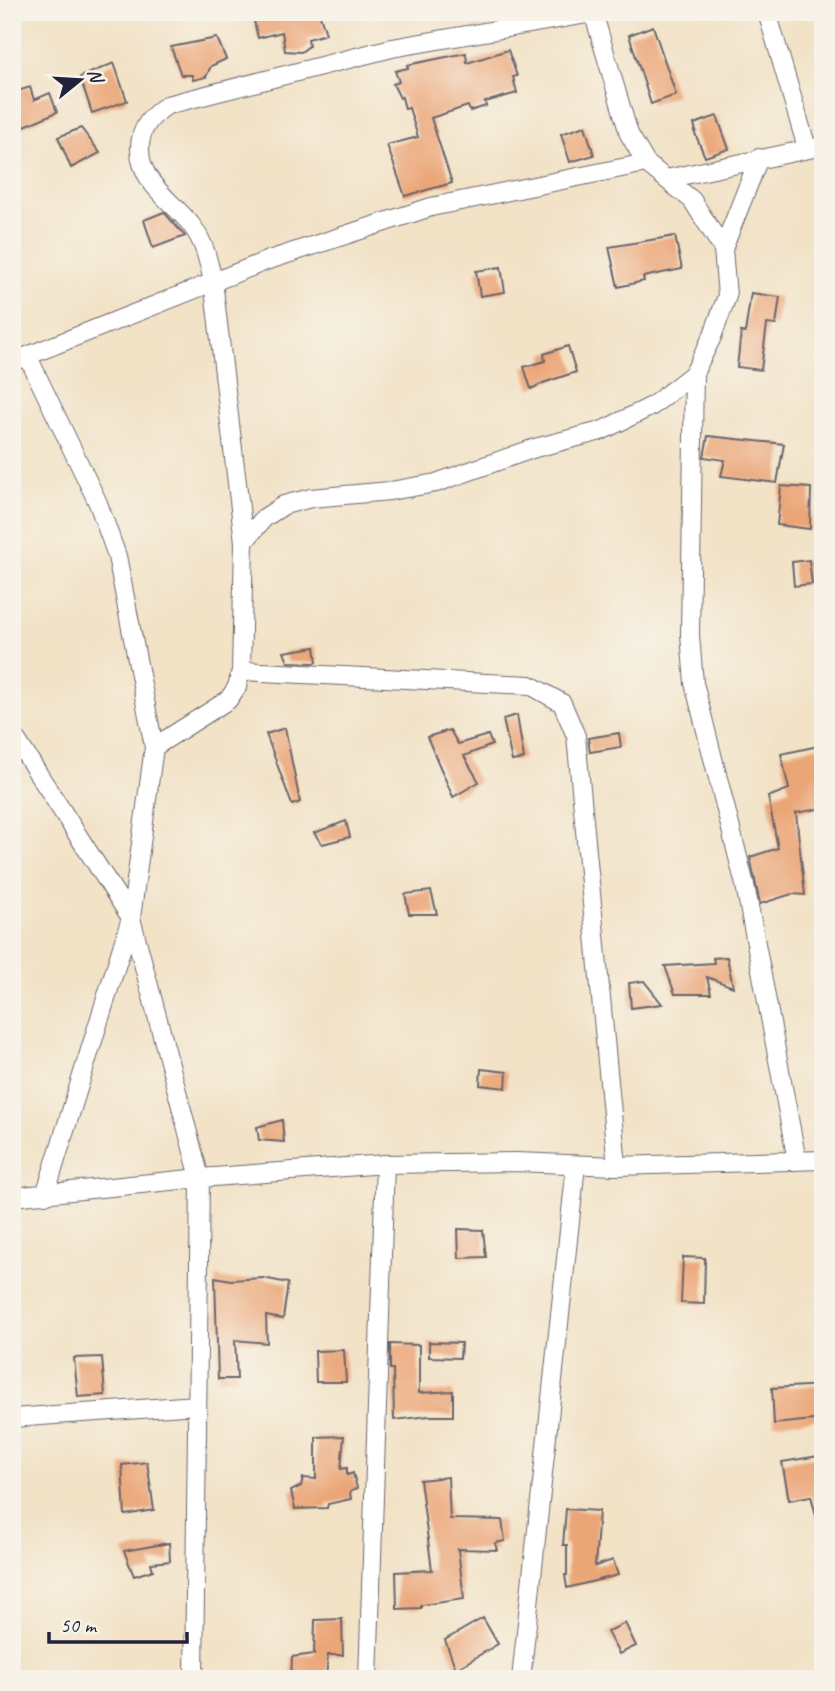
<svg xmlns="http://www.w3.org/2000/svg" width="835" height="1691" font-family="Caveat,sans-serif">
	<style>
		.building { fill: #eba678 }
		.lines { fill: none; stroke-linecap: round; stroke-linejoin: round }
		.street-casing { stroke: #6b656c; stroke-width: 20 }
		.street { stroke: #fff; stroke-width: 18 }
	</style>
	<rect width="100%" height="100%" fill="#f7f3e8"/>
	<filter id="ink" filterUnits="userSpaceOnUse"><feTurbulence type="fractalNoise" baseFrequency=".0143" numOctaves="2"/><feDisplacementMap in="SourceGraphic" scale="14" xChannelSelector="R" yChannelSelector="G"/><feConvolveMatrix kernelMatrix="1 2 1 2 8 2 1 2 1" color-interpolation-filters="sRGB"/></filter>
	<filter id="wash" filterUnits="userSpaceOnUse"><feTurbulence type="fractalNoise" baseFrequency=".00686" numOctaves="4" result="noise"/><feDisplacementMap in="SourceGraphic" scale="28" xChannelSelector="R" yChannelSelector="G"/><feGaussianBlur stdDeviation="1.57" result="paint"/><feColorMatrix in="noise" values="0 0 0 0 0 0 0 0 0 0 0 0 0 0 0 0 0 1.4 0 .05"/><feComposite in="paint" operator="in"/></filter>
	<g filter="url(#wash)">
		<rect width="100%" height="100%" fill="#f2e2c6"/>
		<g id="blocks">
			<path class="building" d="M 252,12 L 319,12 L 326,34 L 308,39 L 309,46 L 301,52 L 285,51 L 282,32 L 258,38 Z
				M 653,26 L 676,95 L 651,104 L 629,35 Z
				M 217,38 L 226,59 L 211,66 L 206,77 L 193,80 L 192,75 L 181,75 L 171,47 Z
				M 508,50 L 517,76 L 513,77 L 517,93 L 485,102 L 486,106 L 470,111 L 468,106 L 431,118 L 452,183 L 405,196 L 387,145 L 418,137 L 409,108 L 405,109 L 402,97 L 400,98 L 393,84 L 399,82 L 395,71 L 408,68 L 407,65 L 466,53 L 467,63 Z
				M 114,63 L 127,101 L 92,113 L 80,77 Z
				M 30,87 L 34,100 L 50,93 L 57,112 L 16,130 L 12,120 L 12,93 Z
				M 717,116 L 729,149 L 705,157 L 694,131 L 696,131 L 694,124 Z
				M 585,126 L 594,155 L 570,162 L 561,134 Z
				M 81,128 L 100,153 L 71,168 L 58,137 Z
				M 164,212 L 185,236 L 153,248 L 144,220 Z
				M 675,236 L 682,269 L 643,277 L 644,281 L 618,287 L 609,247 Z
				M 501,267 L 505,292 L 480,296 L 476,271 Z
				M 751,293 L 780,297 L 776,325 L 767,324 L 761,370 L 737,367 L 741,332 L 745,333 Z
				M 568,346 L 576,372 L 543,383 L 531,389 L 524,367 L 545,361 L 544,354 Z
				M 708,436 L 784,444 L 777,483 L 721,476 L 725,460 L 704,457 Z
				M 781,486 L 811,488 L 810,529 L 777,525 Z
				M 809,560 L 812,584 L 794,586 L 792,562 Z
				M 315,647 L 317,662 L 314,663 L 288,662 L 284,652 Z
				M 517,715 L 524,759 L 512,761 L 503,719 Z
				M 285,728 L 300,802 L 292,805 L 266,734 Z
				M 450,730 L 458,744 L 488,735 L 492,745 L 464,756 L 479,782 L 453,797 L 427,737 Z
				M 619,733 L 621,747 L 590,752 L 588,738 Z
				M 823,745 L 823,808 L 796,813 L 805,895 L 792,894 L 760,904 L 750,857 L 778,848 L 768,797 L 789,789 L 781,754 Z
				M 346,821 L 350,837 L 322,844 L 314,833 Z
				M 431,891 L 437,914 L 409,914 L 405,894 Z
				M 727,957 L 733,987 L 707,977 L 711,994 L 675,994 L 665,966 L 714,963 L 713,958 Z
				M 644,981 L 662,1004 L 631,1008 L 629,983 Z
				M 481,1069 L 507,1072 L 506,1088 L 480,1085 Z
				M 282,1120 L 284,1142 L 259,1140 L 257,1127 Z
				M 458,1229 L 483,1230 L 486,1257 L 459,1258 Z
				M 683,1257 L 705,1258 L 704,1304 L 681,1303 Z
				M 215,1277 L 231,1280 L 263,1278 L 288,1283 L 283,1319 L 266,1316 L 267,1343 L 235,1340 L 237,1379 L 218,1379 Z
				M 429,1342 L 461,1343 L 460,1358 L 429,1357 Z
				M 390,1344 L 419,1345 L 419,1393 L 453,1391 L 453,1416 L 429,1416 L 394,1420 L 393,1369 L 390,1369 Z
				M 344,1350 L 346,1382 L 316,1382 L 315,1351 Z
				M 102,1357 L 105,1395 L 78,1397 L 74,1358 Z
				M 823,1385 L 823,1419 L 774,1424 L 772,1388 Z
				M 344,1436 L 341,1469 L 347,1468 L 347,1475 L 353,1473 L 357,1488 L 350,1492 L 351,1499 L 328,1504 L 327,1508 L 295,1509 L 291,1491 L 301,1486 L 303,1478 L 316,1479 L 316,1437 Z
				M 819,1456 L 823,1478 L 823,1523 L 818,1523 L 811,1496 L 789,1500 L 782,1462 Z
				M 147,1462 L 154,1510 L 125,1515 L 122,1465 Z
				M 448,1477 L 450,1519 L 502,1520 L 505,1541 L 495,1543 L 497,1550 L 458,1549 L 464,1599 L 421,1605 L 421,1608 L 397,1609 L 396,1572 L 432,1570 L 420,1480 Z
				M 566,1509 L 599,1511 L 595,1566 L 613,1560 L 618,1575 L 567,1588 L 565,1575 L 567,1575 L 567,1545 L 563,1545 Z
				M 169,1543 L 170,1561 L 151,1563 L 153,1570 L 134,1576 L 124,1551 Z
				M 483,1618 L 498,1644 L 456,1669 L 445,1640 Z
				M 342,1619 L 343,1655 L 328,1655 L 326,1679 L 291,1679 L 292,1657 L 314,1654 L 315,1620 Z
				M 625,1623 L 636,1646 L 619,1654 L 607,1632 Z"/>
		</g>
	</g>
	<g filter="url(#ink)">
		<use href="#blocks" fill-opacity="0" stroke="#6b656c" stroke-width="2"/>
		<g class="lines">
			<defs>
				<path id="street" d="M 767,12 L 807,148
					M 666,179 L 823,146
					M 723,249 L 759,158
					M 28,357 L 98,503 L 117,556 L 154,747
					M 12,362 L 266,261 L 431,207 L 646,163
					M 694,373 L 690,635 L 694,683 L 745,885 L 797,1161
					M 244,542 L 213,281 C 208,261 205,243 192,226 C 173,201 139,183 140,148 C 140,128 151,116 167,105 L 392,48 L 593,13
					M 241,671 L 530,685 L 562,703 L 576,736 L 617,1166
					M 12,733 L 131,918 L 200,1178 L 194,1679
					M 45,1195 L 131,918 L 154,747 L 228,700 L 237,687 L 241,671 L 244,542 L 264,518 L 284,505 L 311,498 L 390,491 L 436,483 L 535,448 L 601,431 L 652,406 L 694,373 L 712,337 L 727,296 L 723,249 L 692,200 L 646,163 L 629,134 L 593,12
					M 12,1197 L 200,1178 L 385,1164 L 516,1162 L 617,1166 L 823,1160
					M 12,1418 L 197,1405
					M 368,1679 L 385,1164
					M 521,1679 L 576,1165"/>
			</defs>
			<use href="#street" class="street-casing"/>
			<use href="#street" class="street"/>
		</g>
	</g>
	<rect width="835" height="1691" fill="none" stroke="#f7f3e8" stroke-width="42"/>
	<g transform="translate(80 80) rotate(72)" stroke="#f7f3e8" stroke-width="5" paint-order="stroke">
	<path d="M0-5L12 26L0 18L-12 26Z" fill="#22223b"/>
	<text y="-10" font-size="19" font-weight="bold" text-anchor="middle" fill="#22223b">N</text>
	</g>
	<path d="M49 1632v10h138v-10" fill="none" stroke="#22223b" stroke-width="3.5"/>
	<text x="60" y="1632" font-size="21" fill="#22223b" stroke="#f7f3e8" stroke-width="5" paint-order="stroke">50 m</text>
</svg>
